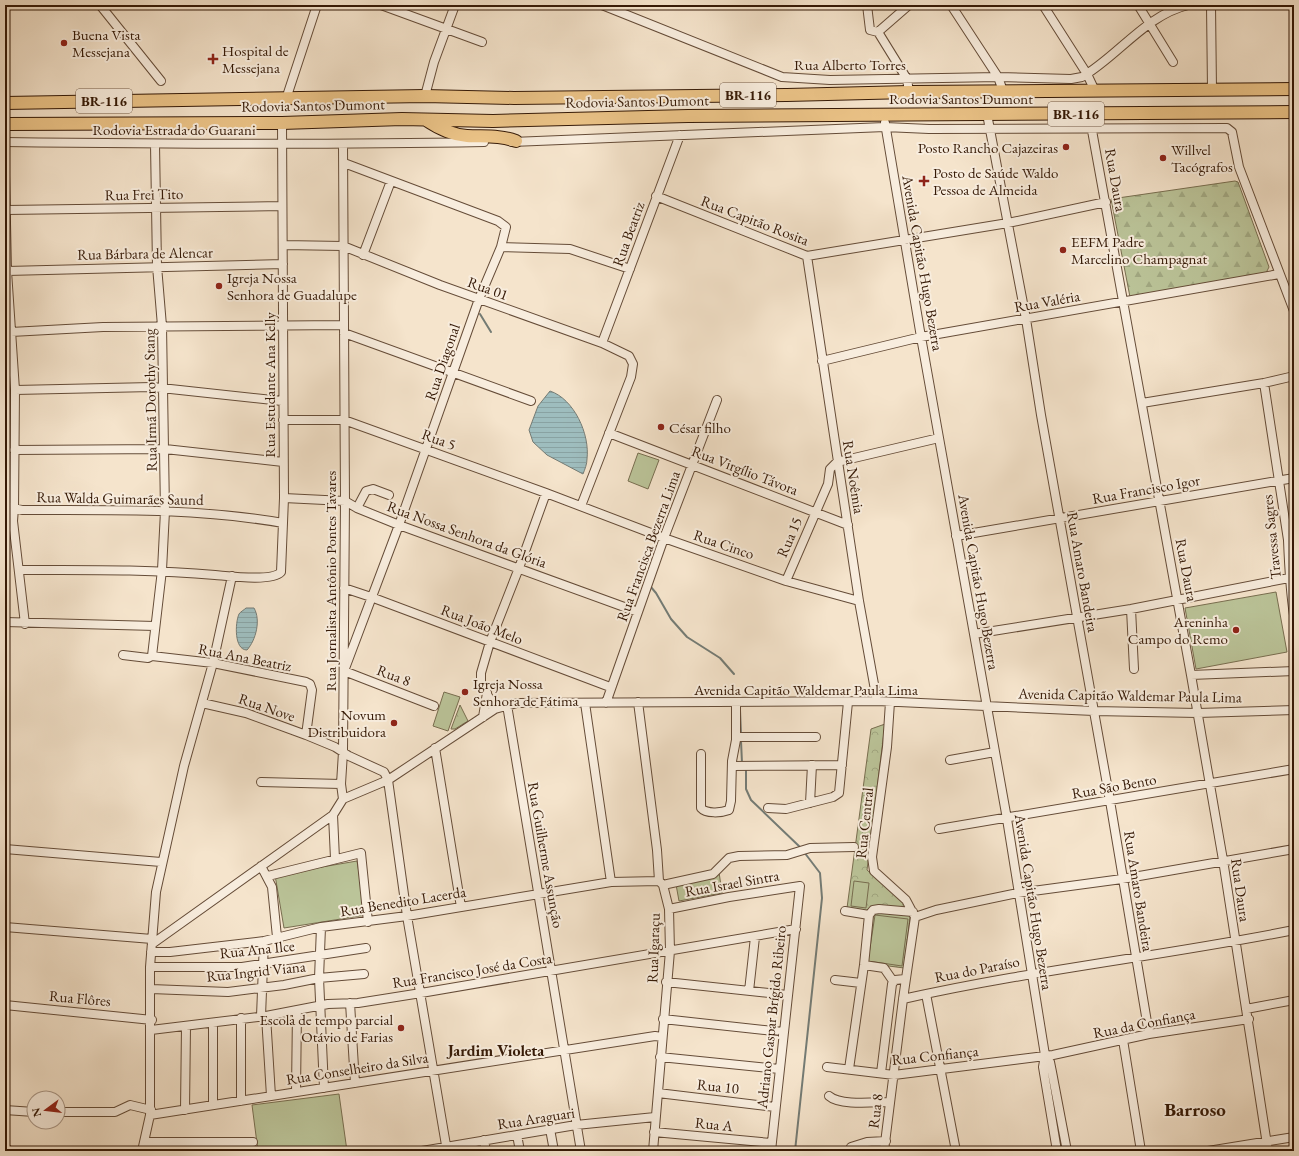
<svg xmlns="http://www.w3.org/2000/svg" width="1299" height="1156" font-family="'EB Garamond',serif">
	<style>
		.forest { fill: url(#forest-firs); stroke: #786e50 }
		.park { fill: url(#park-crowns); stroke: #786e50 }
		.garden { fill: #bbc499; stroke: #786e50 }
		.water { fill: url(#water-rules); stroke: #747b74 }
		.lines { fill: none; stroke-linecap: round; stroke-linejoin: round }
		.stream { stroke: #747b74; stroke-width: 2 }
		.minor-casing { stroke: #654c38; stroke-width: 10 }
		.major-casing { stroke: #351906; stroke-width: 12 }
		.highway-casing { stroke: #351906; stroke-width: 14 }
		.minor { stroke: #f8edde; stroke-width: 8 }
		.major { stroke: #eac286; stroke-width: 11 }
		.highway { stroke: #eac286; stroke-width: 12 }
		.poi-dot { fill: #8f2418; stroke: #f8edde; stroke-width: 1.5 }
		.labels { text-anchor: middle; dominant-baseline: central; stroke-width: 4; stroke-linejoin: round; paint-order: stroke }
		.shield { fill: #f8edde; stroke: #705947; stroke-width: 1 }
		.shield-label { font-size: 14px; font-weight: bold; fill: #351906 }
		.poi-label { font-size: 15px; fill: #351906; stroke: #f8edde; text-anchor: start }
		.street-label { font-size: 15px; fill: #351906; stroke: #f8edde }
		.neighbourhood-label { font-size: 16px; font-weight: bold; fill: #351906; stroke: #f8edde }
		.district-label { font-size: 19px; font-weight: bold; fill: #351906; stroke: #f8edde }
	</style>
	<defs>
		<pattern id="forest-firs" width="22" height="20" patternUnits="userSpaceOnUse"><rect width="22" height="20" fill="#bbc499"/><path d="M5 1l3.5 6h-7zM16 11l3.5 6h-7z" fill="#a1a882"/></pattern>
		<pattern id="park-crowns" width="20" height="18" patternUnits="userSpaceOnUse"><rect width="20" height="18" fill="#bbc499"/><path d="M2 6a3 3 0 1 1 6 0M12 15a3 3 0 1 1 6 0" fill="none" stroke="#a1a882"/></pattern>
		<pattern id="water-rules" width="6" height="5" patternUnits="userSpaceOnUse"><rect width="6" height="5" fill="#9ebdbe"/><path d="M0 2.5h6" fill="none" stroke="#89a2a2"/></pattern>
	</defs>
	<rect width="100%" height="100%" fill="#f5e4cc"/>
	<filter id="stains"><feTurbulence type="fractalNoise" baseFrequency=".005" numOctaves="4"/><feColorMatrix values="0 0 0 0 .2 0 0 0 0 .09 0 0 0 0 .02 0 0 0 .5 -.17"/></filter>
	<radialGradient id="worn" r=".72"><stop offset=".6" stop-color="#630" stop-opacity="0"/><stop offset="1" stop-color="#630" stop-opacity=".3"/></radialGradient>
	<path class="forest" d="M 1235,181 L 1238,182 L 1269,267 L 1266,273 L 1130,297 L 1111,199 Z"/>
	<path class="park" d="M 460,705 L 468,721 L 455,729 L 451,729 Z
		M 885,724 L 867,870 L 907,906 L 910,917 L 904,968 L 866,963 L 872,913 L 847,908 L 871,729 Z"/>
	<path class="garden" d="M 638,453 L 659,460 L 648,489 L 628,481 Z
		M 1276,592 L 1287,652 L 1196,669 L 1185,608 Z
		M 444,692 L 460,697 L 448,731 L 433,726 Z
		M 357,861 L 366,915 L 284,928 L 275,875 Z
		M 719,872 L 722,893 L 679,901 L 675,879 Z
		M 854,881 L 869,883 L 866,908 L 851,906 Z
		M 875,915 L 908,919 L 902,966 L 868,961 Z
		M 339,1094 L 347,1151 L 258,1151 L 252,1105 Z"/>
	<path class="water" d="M 550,391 C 574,399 590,434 587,459 C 587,464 585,469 583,474 L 547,455 L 533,442 L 529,430 L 538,406 Z
		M 246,608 L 254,608 C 261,620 256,640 247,650 C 234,650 235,623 239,614 C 240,612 244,610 246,608 Z"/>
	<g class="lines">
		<path class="stream" d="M 480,314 L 491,332
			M 650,586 L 656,593 L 671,619 L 687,637 L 720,658 L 734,674
			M 740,710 L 741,734
			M 741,741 L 742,763
			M 746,769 L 746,789 L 751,800 L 801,848
			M 795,1151 L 822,898 L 820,873 L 804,852"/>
		<defs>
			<path id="minor" d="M 100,5 L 161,81
				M 381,5 L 482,42
				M 602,5 L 782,77 L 830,80 L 998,77 L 1071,79 L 1082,77 C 1118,56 1146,15 1188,5
				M 867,5 L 870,30 L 878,32 L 907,79 L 909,92
				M 951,5 L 998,77 L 1003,91
				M 1043,5 L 1087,74 L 1095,91
				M 1138,5 L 1173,62
				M 1211,5 L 1212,90
				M 878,32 L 909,5
				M 425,96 L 434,62 L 455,5
				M 286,99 L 317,5
				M 987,114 L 1026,319 L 1041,415 L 1110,801 L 1149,1034
				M 1089,114 L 1191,675 L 1223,860 L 1268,1151
				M 885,123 L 921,337 L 1007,819 L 1045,1055 L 1043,1067 L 1057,1151
				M 5,142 C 165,144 324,145 484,142
				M 512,142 L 885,127 L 929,129 L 1227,128 L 1232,132 L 1239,167 L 1294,311
				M 344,163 L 498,221 L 506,227 L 501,247 L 479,299 L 399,525 L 344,671 L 434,706
				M 5,175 L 7,271 L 15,390 L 14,508 L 13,521 L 25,624
				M 656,196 L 807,256 L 1008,223 L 1106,202
				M 6,210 L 282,206
				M 283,245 L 343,246 L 440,285 L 602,343 L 629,356 L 633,364 L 631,377 L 581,506
				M 501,247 L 570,249 L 630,269
				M 363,255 L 391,181
				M 807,256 L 859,601 L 877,701
				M 7,271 L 283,264
				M 11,332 L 103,327 L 344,325
				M 344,333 L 531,401
				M 602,343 L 680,135
				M 822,361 L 921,337 L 1279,274
				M 1264,383 L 1288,540 C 1289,565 1290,589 1294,615
				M 15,390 L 152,387 L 282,401
				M 1142,403 L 1264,383 L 1294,376
				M 283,420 L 344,420 L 546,493 L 664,538 L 786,581 L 859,601
				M 609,433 L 848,525
				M 14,450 L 165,449 L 283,462
				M 284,498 L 345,501 L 357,508 L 399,525 L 638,612
				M 5,506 L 22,510 C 110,510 197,508 283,523
				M 357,508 L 366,491 L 373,489 L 389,495
				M 956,536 L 1294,478
				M 20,570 C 85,570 150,569 215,575 C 228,576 272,582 281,572 L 284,498 L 282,123
				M 786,581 L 828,484 L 830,469 L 837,462 L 939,438
				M 344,588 L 371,597 L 610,687
				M 1131,609 L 1134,669
				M 5,622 L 155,626
				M 974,634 L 1131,609 L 1294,577
				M 123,655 L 148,658 L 152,656 L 213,663 L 306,682 L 310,684 L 312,690 L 306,735
				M 152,656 L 162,570 L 165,511 L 162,326 L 157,266 L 155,144
				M 1191,675 L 1294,671
				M 638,702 L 657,850 L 659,881 L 663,885 L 669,909 L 670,951 L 653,1151
				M 202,703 L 246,713 L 306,735 L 335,747 L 349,756 L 384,772 L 388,780 L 407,916 L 447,1151
				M 585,703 L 611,882
				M 606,703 L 664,538 L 717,400
				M 507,705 L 581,1151
				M 495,709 L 481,683 L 481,673 L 490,642 L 519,568 L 546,493
				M 483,717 L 487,693
				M 736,737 L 816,737
				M 435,748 L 461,907
				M 701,754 L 701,808 C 706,814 721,813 729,810 L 731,801 L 732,761 L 736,740 L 736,702
				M 950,760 L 995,752
				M 732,766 L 842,765
				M 261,782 L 341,784
				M 343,799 L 388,780 L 495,709 L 517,703 L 877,701 L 1094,711 L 1198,713 L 1294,710
				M 810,803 L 812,765
				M 768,808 L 786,809 L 833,797 L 839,793 L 848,702
				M 333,815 L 335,859
				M 939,829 L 1294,769
				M 5,849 L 161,862
				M 261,866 L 272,887 L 277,937
				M 268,876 L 361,853 L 368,922
				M 663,885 L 713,874 L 729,858 L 739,856 L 787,855 L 810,848 L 854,847
				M 669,909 L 729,897 L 800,886 L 771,1151
				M 845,911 L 869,915 L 873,910 L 879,909 L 913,912
				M 915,917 L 936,910 L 1018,893 L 1122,879 L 1294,849
				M 5,927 L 152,939
				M 321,927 L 319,978 L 324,1088
				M 152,944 L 333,815 L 343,799 L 341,784 L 343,752 L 345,501 L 343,145
				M 151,952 L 170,952 L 264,941 L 321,927 L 407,916 L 611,882 L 659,881
				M 864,965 L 884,968 L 893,981
				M 150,967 L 242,967 L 366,948
				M 835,980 L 861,983
				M 666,982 L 787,995
				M 151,989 L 228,992 L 284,985 L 319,978 L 364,974
				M 749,991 L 755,937
				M 926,994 L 956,1151
				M 903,999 C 1032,970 1164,956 1294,930
				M 350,1003 L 355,1083
				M 5,1005 L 152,1020
				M 1246,1009 L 1294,1000
				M 261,1016 L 264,941
				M 266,1016 L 271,1096
				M 241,1018 L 241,1101
				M 663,1019 L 783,1032
				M 151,1030 L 266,1016 L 328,1004 L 358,1003 L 421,993 L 796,929
				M 1123,1040 L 1141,1151
				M 1045,1055 L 1050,1062 L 1052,1072 L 1067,1151
				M 660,1057 L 779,1069
				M 827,1067 L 894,1075 L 1053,1055 L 1149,1034 L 1249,1019
				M 849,1069 L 864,965 L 869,915
				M 881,1073 L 892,984 L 895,980 L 905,979
				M 296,1092 L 297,1010
				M 658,1093 L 775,1107
				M 829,1096 C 840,1106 875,1102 890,1102
				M 213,1105 L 213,1023
				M 5,1110 L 34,1112
				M 185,1110 L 186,1026
				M 58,1112 L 115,1112 L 130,1105 L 151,1110
				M 150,1115 L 655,1036 L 662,1037
				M 550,1129 L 554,1151
				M 654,1132 L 771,1143
				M 517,1135 L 520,1151
				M 484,1140 L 486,1151
				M 144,1142 L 253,1142
				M 851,1147 L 867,1142 L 886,1141
				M 142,1151 L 150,1115 L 150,967 L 156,892 L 184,766 L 213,663 L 232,576
				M 422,1151 L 576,1125 L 655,1117
				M 884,1151 L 903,999 L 915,917 L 906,900 L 874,871 L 872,857 L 887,747 L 890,702
				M 1208,1151 L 1294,1137"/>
			<path id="major" d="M 5,1149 L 8,1151"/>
			<path id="highway" d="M 5,103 L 425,96 L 514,98 L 787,95 L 909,92 L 1294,89
				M 426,120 C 438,128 452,135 467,136 C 484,137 500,135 516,141
				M 5,124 L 282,123 L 402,119 L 493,121 L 688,116 L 1294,112"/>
		</defs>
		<use href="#minor" class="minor-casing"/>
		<use href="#major" class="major-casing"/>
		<use href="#highway" class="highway-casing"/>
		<use href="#minor" class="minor"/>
		<use href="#major" class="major"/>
		<use href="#highway" class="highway"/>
	</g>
	<g class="poi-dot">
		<circle cx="64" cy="43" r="4"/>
		<path d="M211 53h4v4h4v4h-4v4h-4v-4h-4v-4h4z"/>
		<circle cx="1066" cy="147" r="4"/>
		<circle cx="1163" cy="158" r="4"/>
		<path d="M922 175h4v4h4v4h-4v4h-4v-4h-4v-4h4z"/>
		<circle cx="1063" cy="250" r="4"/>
		<circle cx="219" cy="286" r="4"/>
		<circle cx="661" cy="427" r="4"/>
		<circle cx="1236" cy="630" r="4"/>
		<circle cx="465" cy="692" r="4"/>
		<circle cx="394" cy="723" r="4"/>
		<circle cx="401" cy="1028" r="4"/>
	</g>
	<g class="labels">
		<g class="shield">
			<rect x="720" y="83" width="56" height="24" rx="3"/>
			<rect x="76" y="89" width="56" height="24" rx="3"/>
			<rect x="1048" y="102" width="56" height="24" rx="3"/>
		</g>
		<g class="shield-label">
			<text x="748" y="95">BR-116</text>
			<text x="104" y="101">BR-116</text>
			<text x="1076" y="114">BR-116</text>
		</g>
		<g class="poi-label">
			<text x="72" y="34">Buena Vista<tspan x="72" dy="17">Messejana</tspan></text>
			<text x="222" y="50">Hospital de<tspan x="222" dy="17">Messejana</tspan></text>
			<text x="1058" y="147" text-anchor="end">Posto Rancho Cajazeiras</text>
			<text x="1171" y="149">Willvel<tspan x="1171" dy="17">Tacógrafos</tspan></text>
			<text x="933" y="172">Posto de Saúde Waldo<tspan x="933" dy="17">Pessoa de Almeida</tspan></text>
			<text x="1071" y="241">EEFM Padre<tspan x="1071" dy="17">Marcelino Champagnat</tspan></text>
			<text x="227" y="277">Igreja Nossa<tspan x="227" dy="17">Senhora de Guadalupe</tspan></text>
			<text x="669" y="427">César filho</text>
			<text x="1228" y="621" text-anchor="end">Areninha<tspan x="1228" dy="17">Campo do Remo</tspan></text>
			<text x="473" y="683">Igreja Nossa<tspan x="473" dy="17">Senhora de Fátima</tspan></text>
			<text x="386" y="714" text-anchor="end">Novum<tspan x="386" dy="17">Distribuidora</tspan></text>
			<text x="393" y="1019" text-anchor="end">Escola de tempo parcial<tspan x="393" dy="17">Otávio de Farias</tspan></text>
		</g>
		<g class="street-label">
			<text x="850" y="64">Rua Alberto Torres</text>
			<text x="961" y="98">Rodovia Santos Dumont</text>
			<text transform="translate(637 101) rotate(-1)">Rodovia Santos Dumont</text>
			<text transform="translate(313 105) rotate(-1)">Rodovia Santos Dumont</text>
			<text x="174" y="129">Rodovia Estrada do Guarani</text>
			<text transform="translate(1116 180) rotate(80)">Rua Daura</text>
			<text transform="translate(144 194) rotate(-1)">Rua Frei Tito</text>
			<text transform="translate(755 220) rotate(21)">Rua Capitão Rosita</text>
			<text transform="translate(628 234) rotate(-70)">Rua Beatriz</text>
			<text transform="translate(145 253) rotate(-1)">Rua Bárbara de Alencar</text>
			<text transform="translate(923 263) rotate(80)">Avenida Capitão Hugo Bezerra</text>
			<text transform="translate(488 288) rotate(20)">Rua 01</text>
			<text transform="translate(1047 301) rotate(-10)">Rua Valéria</text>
			<text transform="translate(442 362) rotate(-71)">Rua Diagonal</text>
			<text transform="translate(269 385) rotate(-90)">Rua Estudante Ana Kelly</text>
			<text transform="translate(150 400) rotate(-91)">Rua Irmã Dorothy Stang</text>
			<text transform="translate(439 439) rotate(20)">Rua 5</text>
			<text transform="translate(745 470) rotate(21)">Rua Virgílio Távora</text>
			<text transform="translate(854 477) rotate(81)">Rua Noêmia</text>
			<text transform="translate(1146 489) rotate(-10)">Rua Francisco Igor</text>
			<text transform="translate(120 498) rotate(1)">Rua Walda Guimarães Saund</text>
			<text transform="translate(467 534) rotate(20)">Rua Nossa Senhora da Glória</text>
			<text transform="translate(789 537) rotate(-67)">Rua 15</text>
			<text transform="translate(1271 537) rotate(-96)">Travessa Sagres</text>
			<text transform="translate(724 544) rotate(19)">Rua Cinco</text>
			<text transform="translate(648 546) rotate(-70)">Rua Francisca Bezerra Lima</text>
			<text transform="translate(1187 570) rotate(79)">Rua Daura</text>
			<text transform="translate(1083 572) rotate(80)">Rua Amaro Bandeira</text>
			<text transform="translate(330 581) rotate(-90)">Rua Jornalista Antônio Pontes Tavares</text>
			<text transform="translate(979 582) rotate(80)">Avenida Capitão Hugo Bezerra</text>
			<text transform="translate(482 624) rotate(21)">Rua João Melo</text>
			<text transform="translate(245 657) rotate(11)">Rua Ana Beatriz</text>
			<text transform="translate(394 675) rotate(21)">Rua 8</text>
			<text x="806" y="689">Avenida Capitão Waldemar Paula Lima</text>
			<text transform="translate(1130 695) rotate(1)">Avenida Capitão Waldemar Paula Lima</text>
			<text transform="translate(267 707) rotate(19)">Rua Nove</text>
			<text transform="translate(1114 786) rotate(-10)">Rua São Bento</text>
			<text transform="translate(864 823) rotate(-84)">Rua Central</text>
			<text transform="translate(546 855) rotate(80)">Rua Guilherme Assunção</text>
			<text transform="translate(732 883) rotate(-10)">Rua Israel Sintra</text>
			<text transform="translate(1241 890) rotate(82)">Rua Daura</text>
			<text transform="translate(1139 891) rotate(81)">Rua Amaro Bandeira</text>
			<text transform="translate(403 901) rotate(-9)">Rua Benedito Lacerda</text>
			<text transform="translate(1034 902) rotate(81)">Avenida Capitão Hugo Bezerra</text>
			<text transform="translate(653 948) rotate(-88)">Rua Igaraçu</text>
			<text transform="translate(257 949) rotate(-6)">Rua Ana Ilce</text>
			<text transform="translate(977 969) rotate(-11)">Rua do Paraíso</text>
			<text transform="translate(472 970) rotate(-9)">Rua Francisco José da Costa</text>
			<text transform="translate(256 971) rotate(-6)">Rua Ingrid Viana</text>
			<text transform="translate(80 998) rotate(5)">Rua Flôres</text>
			<text transform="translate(771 1017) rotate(-84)">Adriano Gaspar Brígido Ribeiro</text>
			<text transform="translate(1144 1023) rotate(-11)">Rua da Confiança</text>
			<text transform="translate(935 1055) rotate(-6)">Rua Confiança</text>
			<text transform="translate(357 1068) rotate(-9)">Rua Conselheiro da Silva</text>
			<text transform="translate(718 1086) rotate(6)">Rua 10</text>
			<text transform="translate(875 1111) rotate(-83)">Rua 8</text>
			<text transform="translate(536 1118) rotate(-9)">Rua Araguari</text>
			<text transform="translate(714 1124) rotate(6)">Rua A</text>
		</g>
		<g class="neighbourhood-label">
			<text x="496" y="1050">Jardim Violeta</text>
		</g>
		<g class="district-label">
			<text x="1195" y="1109">Barroso</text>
		</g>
	</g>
	<rect width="1299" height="1156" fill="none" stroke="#f5e4cc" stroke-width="20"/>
	<rect x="6" y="6" width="1287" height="1144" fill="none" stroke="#351906" stroke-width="2"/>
	<rect x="10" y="10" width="1279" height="1136" fill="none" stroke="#351906"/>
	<g transform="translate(46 1110) rotate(255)"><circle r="19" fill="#f8edde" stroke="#aa9888"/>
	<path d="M0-3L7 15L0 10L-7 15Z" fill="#8f2418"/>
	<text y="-6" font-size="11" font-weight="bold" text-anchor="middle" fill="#351906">N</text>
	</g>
	<rect width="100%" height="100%" filter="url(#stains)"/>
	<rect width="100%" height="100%" fill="url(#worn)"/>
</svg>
